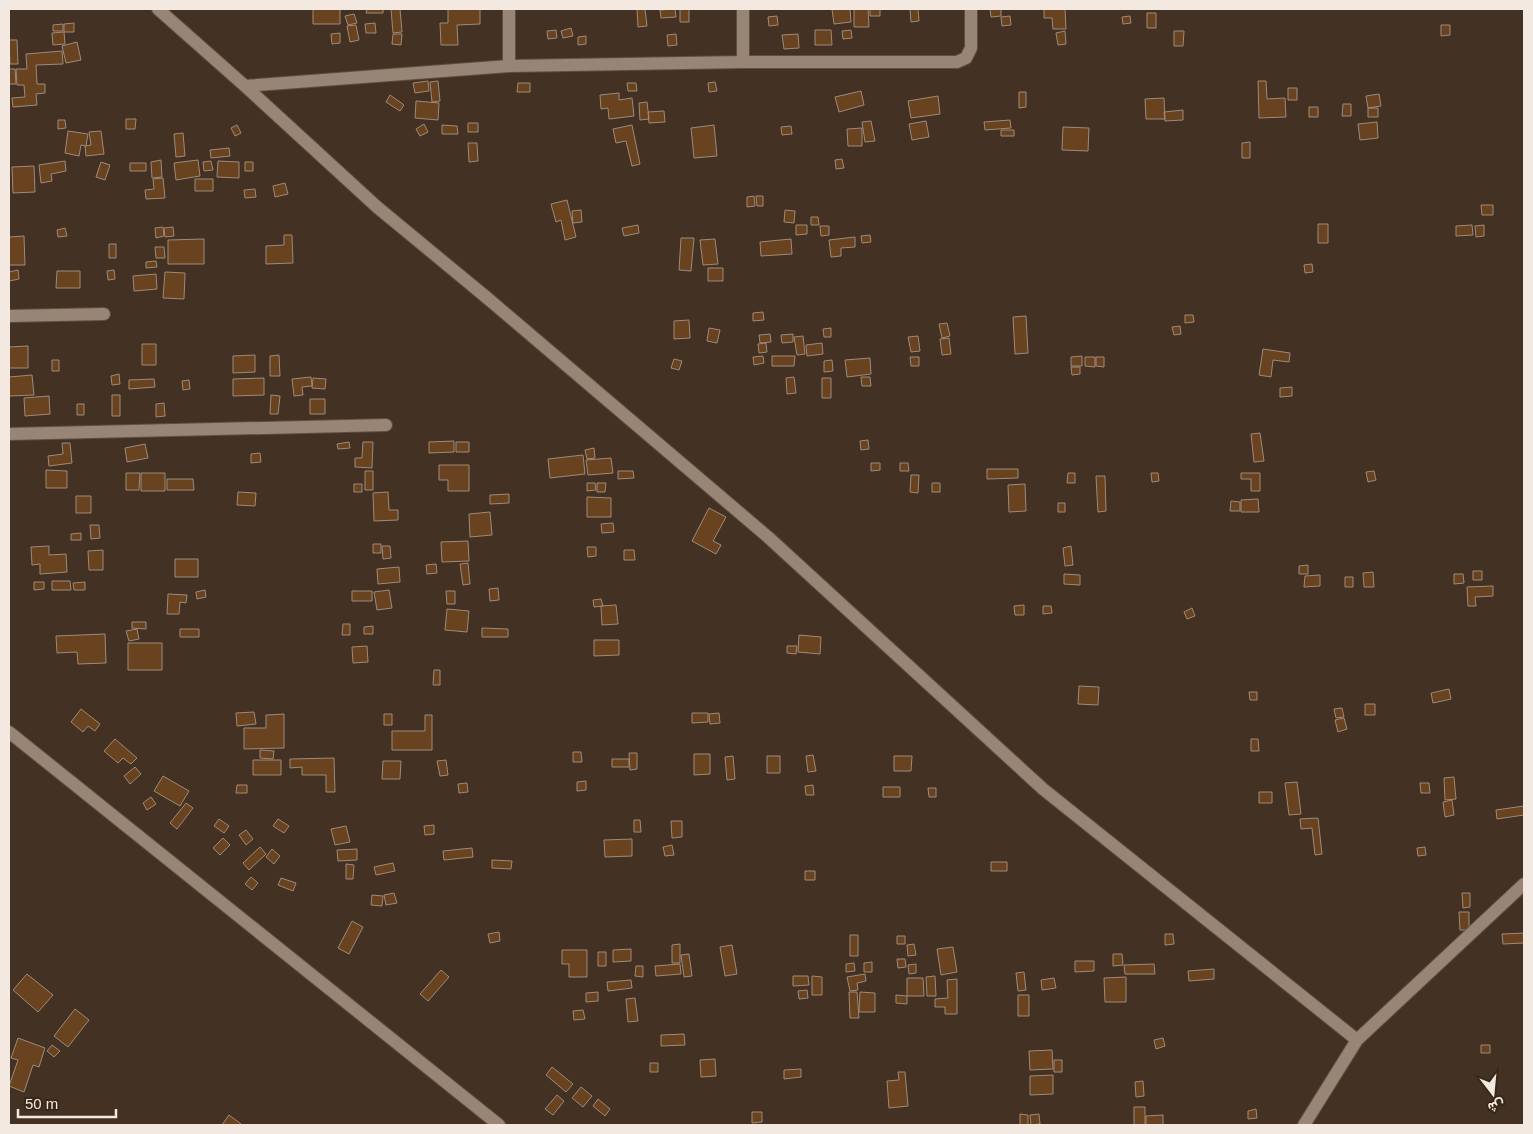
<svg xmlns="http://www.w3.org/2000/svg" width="1533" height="1134" font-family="Helvetica,Vazirmatn,sans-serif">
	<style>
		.building { fill: #69421f; stroke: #9e8a7a }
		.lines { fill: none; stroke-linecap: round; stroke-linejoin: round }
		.minor-casing { stroke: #5e4f43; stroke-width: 14 }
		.minor { stroke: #998575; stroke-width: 12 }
	</style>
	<rect width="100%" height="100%" fill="#433224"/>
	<path class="building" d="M 313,9 L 340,9 L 340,24 L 313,24 Z
		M 367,9 L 383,9 L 383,13 L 366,13 Z
		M 391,9 L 400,9 L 402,32 L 393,33 Z
		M 448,9 L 480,9 L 480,24 L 457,25 L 458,45 L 441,45 L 440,23 L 448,23 Z
		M 637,9 L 645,9 L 647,26 L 638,27 Z
		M 675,9 L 676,17 L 661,18 L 660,10 Z
		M 680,9 L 689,9 L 689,22 L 680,22 Z
		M 832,9 L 850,9 L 851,22 L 834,24 Z
		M 854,9 L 868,9 L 869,27 L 854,27 Z
		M 870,9 L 880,9 L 880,16 L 870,16 Z
		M 910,9 L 918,9 L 919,21 L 911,22 Z
		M 990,9 L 1001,9 L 1001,16 L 991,17 Z
		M 1044,9 L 1065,9 L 1066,29 L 1053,29 L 1052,18 L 1044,18 Z
		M 1147,13 L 1156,13 L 1156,28 L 1147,28 Z
		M 354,14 L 357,23 L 348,25 L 345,16 Z
		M 777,16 L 778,25 L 769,26 L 768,17 Z
		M 1010,16 L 1011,25 L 1002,26 L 1001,17 Z
		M 1130,16 L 1131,23 L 1123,24 L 1122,17 Z
		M 74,23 L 74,32 L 64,32 L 64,24 Z
		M 375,23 L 376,33 L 366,33 L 365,24 Z
		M 63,24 L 63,31 L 53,31 L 53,25 Z
		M 356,25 L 359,40 L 350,42 L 347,26 Z
		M 1441,25 L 1450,25 L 1450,35 L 1441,36 Z
		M 571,28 L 573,36 L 563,38 L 561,31 Z
		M 556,30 L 557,38 L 548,39 L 547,31 Z
		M 815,30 L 831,30 L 832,45 L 815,45 Z
		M 851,30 L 852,38 L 843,39 L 842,31 Z
		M 1065,31 L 1066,44 L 1058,45 L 1056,33 Z
		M 1174,31 L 1184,31 L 1183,46 L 1174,46 Z
		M 64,32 L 65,44 L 53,45 L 52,33 Z
		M 340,33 L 340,43 L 332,44 L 331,34 Z
		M 393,34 L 402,34 L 401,45 L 392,44 Z
		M 676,34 L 677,45 L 668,46 L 667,35 Z
		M 798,34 L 799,48 L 784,49 L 782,35 Z
		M 586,36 L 586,44 L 578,45 L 578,37 Z
		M 9,40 L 17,40 L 18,64 L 10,64 Z
		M 77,42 L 81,60 L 66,63 L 62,46 Z
		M 62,51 L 63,64 L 36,65 L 37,84 L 45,84 L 45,93 L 36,94 L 37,105 L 13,107 L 12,98 L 25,97 L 24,85 L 17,85 L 16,69 L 27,69 L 26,54 Z
		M 9,69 L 15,69 L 16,84 L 9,84 Z
		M 428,81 L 429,91 L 415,93 L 413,83 Z
		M 438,81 L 440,101 L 432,102 L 430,82 Z
		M 1258,81 L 1266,81 L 1267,99 L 1285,98 L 1286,117 L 1259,118 Z
		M 715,82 L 717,91 L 709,92 L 708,83 Z
		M 518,83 L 530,83 L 530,92 L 517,92 Z
		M 627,83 L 636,83 L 637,91 L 628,91 Z
		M 1288,88 L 1297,88 L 1297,100 L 1288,100 Z
		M 861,91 L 864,105 L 839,112 L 835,97 Z
		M 1019,92 L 1026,92 L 1026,107 L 1019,108 Z
		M 619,93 L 619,100 L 632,98 L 634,116 L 609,119 L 608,108 L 601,109 L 600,95 Z
		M 1379,94 L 1381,106 L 1368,108 L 1366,96 Z
		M 390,95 L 404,105 L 400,111 L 386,102 Z
		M 938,96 L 940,114 L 911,118 L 908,101 Z
		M 1164,98 L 1165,119 L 1146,119 L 1145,99 Z
		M 416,101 L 439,103 L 438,120 L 415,118 Z
		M 647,102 L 649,119 L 640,120 L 639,103 Z
		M 1343,104 L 1351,104 L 1351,116 L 1342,116 Z
		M 1309,107 L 1318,107 L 1318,117 L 1309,117 Z
		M 1368,108 L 1378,108 L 1378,117 L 1368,117 Z
		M 1183,110 L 1183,120 L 1165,121 L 1164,112 Z
		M 664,111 L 665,122 L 649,123 L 648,112 Z
		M 126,119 L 136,119 L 135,129 L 126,129 Z
		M 58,120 L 65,120 L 66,128 L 58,129 Z
		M 1010,120 L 1011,128 L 985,130 L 984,122 Z
		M 871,121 L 875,141 L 865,142 L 862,122 Z
		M 926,121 L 929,137 L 912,140 L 909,124 Z
		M 1377,122 L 1378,138 L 1360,140 L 1358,124 Z
		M 468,123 L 478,123 L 478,132 L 468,132 Z
		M 424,124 L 428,132 L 420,136 L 416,129 Z
		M 237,125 L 241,133 L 235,136 L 231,128 Z
		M 442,125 L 457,126 L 458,134 L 442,134 Z
		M 632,125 L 640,164 L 632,166 L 626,141 L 616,143 L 613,129 Z
		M 714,125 L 717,156 L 694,158 L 691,128 Z
		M 791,126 L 792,134 L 782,135 L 781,127 Z
		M 1063,127 L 1089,128 L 1088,151 L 1062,150 Z
		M 862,128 L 862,146 L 848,146 L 847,129 Z
		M 1001,130 L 1014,130 L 1014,136 L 1001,136 Z
		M 68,131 L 88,134 L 86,146 L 81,145 L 79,156 L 65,153 Z
		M 101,131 L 104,154 L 86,156 L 85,146 L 91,145 L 89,132 Z
		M 183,133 L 185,156 L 176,157 L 174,134 Z
		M 1250,142 L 1250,158 L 1242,158 L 1242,143 Z
		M 468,143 L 477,143 L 478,161 L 469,162 Z
		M 229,148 L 230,156 L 211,158 L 210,150 Z
		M 842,159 L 844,168 L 836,169 L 835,160 Z
		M 161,160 L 162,177 L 152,178 L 151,162 Z
		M 198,160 L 200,176 L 176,180 L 174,163 Z
		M 65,161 L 66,171 L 51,174 L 52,181 L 41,183 L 39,165 Z
		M 211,161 L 213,170 L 204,171 L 203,162 Z
		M 218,161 L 239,162 L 239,178 L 217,177 Z
		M 101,162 L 110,165 L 105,180 L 96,177 Z
		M 245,162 L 253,162 L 253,171 L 245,171 Z
		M 130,163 L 146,163 L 146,171 L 130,171 Z
		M 34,166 L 35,192 L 13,193 L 12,167 Z
		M 163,178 L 165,198 L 146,199 L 145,190 L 154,189 L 153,179 Z
		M 195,179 L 213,179 L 213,191 L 195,191 Z
		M 285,183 L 288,194 L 275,197 L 273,186 Z
		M 255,189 L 256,197 L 245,198 L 244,190 Z
		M 754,196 L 755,206 L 747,207 L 747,197 Z
		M 756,196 L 763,196 L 763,206 L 757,206 Z
		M 567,200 L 576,237 L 565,240 L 561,220 L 556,222 L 551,204 Z
		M 1481,205 L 1493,205 L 1493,215 L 1482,215 Z
		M 581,210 L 582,222 L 573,223 L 572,211 Z
		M 785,210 L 795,211 L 794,223 L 784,222 Z
		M 811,217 L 818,217 L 819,225 L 811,225 Z
		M 1318,224 L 1328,224 L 1328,243 L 1318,243 Z
		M 638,225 L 639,233 L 624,236 L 622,228 Z
		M 796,225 L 807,225 L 807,234 L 796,235 Z
		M 1472,225 L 1473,235 L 1456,236 L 1456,226 Z
		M 1484,225 L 1484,236 L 1476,237 L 1475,226 Z
		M 820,226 L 829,226 L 829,235 L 821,236 Z
		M 163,227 L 164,236 L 156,238 L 155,228 Z
		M 173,227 L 174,236 L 165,237 L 164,228 Z
		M 65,228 L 67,236 L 58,237 L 57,230 Z
		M 284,235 L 292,235 L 293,263 L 266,264 L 266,246 L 284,245 Z
		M 870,235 L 871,242 L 862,243 L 861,236 Z
		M 24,236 L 25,265 L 9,265 L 9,237 Z
		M 855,237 L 855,247 L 841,248 L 841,256 L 831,257 L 829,240 Z
		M 681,238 L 694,238 L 691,271 L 679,270 Z
		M 204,239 L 204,264 L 168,264 L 168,240 Z
		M 715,239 L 718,264 L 703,265 L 700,240 Z
		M 791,239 L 792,254 L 761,256 L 760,242 Z
		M 109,244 L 116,244 L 116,258 L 109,258 Z
		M 155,247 L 164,247 L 165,258 L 156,258 Z
		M 156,261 L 157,267 L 146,268 L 146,262 Z
		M 1312,264 L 1313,272 L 1305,273 L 1304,265 Z
		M 708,268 L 723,268 L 723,281 L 708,281 Z
		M 18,270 L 19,279 L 9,281 L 9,272 Z
		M 114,270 L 115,279 L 108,280 L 107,271 Z
		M 57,271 L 80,271 L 80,288 L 56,288 Z
		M 165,272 L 185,273 L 184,299 L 163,298 Z
		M 156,274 L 157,289 L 134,291 L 133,276 Z
		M 763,312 L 764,320 L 753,321 L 753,313 Z
		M 1185,315 L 1193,315 L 1194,322 L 1185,323 Z
		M 1026,316 L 1028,353 L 1015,354 L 1013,317 Z
		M 689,320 L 690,338 L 674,339 L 674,321 Z
		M 947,323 L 950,336 L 942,338 L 939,324 Z
		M 1180,326 L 1181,334 L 1174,335 L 1172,327 Z
		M 709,328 L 720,330 L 717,343 L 707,341 Z
		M 831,328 L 831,337 L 824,337 L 823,329 Z
		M 770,334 L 771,342 L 760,343 L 759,335 Z
		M 793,334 L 793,342 L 782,343 L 781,335 Z
		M 803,336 L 805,354 L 797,355 L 794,337 Z
		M 918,336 L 920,351 L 911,352 L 908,337 Z
		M 949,338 L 951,354 L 942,355 L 940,339 Z
		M 766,343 L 767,352 L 759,353 L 758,344 Z
		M 822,343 L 823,354 L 807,356 L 806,345 Z
		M 142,344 L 156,344 L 156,365 L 142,365 Z
		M 28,346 L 28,368 L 9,368 L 9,347 Z
		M 1263,349 L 1290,353 L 1289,362 L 1273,360 L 1271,377 L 1259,375 Z
		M 255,355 L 255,372 L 233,373 L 233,356 Z
		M 279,355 L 280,376 L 270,376 L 270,356 Z
		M 763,356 L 764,363 L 754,365 L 753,357 Z
		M 772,356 L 795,356 L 794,366 L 772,366 Z
		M 1082,356 L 1082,366 L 1071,366 L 1071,357 Z
		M 910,357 L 919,357 L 919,366 L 911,366 Z
		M 1085,357 L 1095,357 L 1095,367 L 1085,366 Z
		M 1096,357 L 1104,357 L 1104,367 L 1096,366 Z
		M 870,358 L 871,374 L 847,377 L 845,360 Z
		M 674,359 L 682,361 L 679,370 L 671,368 Z
		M 52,360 L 59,360 L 59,371 L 52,371 Z
		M 832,360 L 833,371 L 824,372 L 824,361 Z
		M 1071,367 L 1080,367 L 1080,374 L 1072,375 Z
		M 119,374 L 120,384 L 112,385 L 111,376 Z
		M 32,375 L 34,395 L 9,396 L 9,377 Z
		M 311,377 L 312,386 L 302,387 L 303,395 L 294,396 L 292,379 Z
		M 794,377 L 796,393 L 787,394 L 786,378 Z
		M 861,377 L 870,377 L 871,386 L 862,386 Z
		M 264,378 L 264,395 L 233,396 L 233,379 Z
		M 313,378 L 326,379 L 325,389 L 312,388 Z
		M 822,378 L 831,378 L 831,398 L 822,398 Z
		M 154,379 L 155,387 L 129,389 L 129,380 Z
		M 189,380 L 190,389 L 183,390 L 182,381 Z
		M 1292,387 L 1292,396 L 1280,397 L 1280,388 Z
		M 112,395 L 120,395 L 120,416 L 112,416 Z
		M 271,395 L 280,396 L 278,414 L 270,414 Z
		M 49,396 L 50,414 L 25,416 L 24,398 Z
		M 310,399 L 325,399 L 325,414 L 310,414 Z
		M 164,403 L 165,416 L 156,417 L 156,404 Z
		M 77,404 L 84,404 L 84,415 L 77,415 Z
		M 1260,433 L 1264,461 L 1254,462 L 1251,434 Z
		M 868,440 L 869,449 L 861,450 L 860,441 Z
		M 454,441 L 454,452 L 429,453 L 429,442 Z
		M 349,442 L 350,448 L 338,449 L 337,444 Z
		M 363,442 L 373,442 L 372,468 L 355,467 L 355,458 L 362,458 Z
		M 456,442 L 469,442 L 469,452 L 456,452 Z
		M 62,443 L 70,443 L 72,463 L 49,466 L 48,456 L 63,454 Z
		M 145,444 L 148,458 L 127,462 L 125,448 Z
		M 594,448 L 595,458 L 587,459 L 585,450 Z
		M 260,453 L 261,462 L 251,463 L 251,454 Z
		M 583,455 L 585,474 L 550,478 L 548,459 Z
		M 611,458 L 613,473 L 588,475 L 586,460 Z
		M 871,463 L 880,463 L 880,470 L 871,471 Z
		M 900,463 L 908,463 L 909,471 L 900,471 Z
		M 439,465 L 469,465 L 469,491 L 448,491 L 448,480 L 439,480 Z
		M 987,469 L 1018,469 L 1018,478 L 987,479 Z
		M 46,470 L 67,471 L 67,488 L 46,488 Z
		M 365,471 L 373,471 L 373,490 L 365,490 Z
		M 618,471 L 633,471 L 634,478 L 618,479 Z
		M 1374,471 L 1376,480 L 1368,482 L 1366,472 Z
		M 126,473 L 140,473 L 139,490 L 126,490 Z
		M 141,473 L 165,473 L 165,491 L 141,491 Z
		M 1068,473 L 1075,473 L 1075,483 L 1067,483 Z
		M 1151,473 L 1158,473 L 1159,481 L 1152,482 Z
		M 1241,473 L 1260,473 L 1260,491 L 1251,491 L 1251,479 L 1241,479 Z
		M 911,475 L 919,475 L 918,493 L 910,492 Z
		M 1096,476 L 1105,476 L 1106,511 L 1098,512 Z
		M 167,479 L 193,479 L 194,490 L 167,490 Z
		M 587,483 L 595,483 L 596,490 L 587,491 Z
		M 597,483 L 606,483 L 605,492 L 597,492 Z
		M 932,483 L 940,483 L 940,492 L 932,492 Z
		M 354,484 L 362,484 L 362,492 L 354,492 Z
		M 1025,484 L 1026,511 L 1009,512 L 1008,485 Z
		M 238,492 L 256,493 L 255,506 L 237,505 Z
		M 388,492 L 389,510 L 398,510 L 398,520 L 374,521 L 373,493 Z
		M 509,494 L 509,503 L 490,504 L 490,495 Z
		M 76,496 L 91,496 L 91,513 L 76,513 Z
		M 587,497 L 611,498 L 611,517 L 587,517 Z
		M 1258,499 L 1259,512 L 1241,512 L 1241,500 Z
		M 1231,501 L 1240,502 L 1240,511 L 1230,511 Z
		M 1058,503 L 1065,503 L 1065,512 L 1058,512 Z
		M 709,508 L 726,517 L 713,541 L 721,545 L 716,554 L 692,541 Z
		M 490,512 L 492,535 L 470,537 L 469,514 Z
		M 613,523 L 614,532 L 602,533 L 601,524 Z
		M 90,525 L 99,525 L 100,538 L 91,539 Z
		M 81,533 L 81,540 L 71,540 L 71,534 Z
		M 468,541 L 469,561 L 442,562 L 441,542 Z
		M 373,544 L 381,544 L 381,553 L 373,553 Z
		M 49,546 L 49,555 L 66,554 L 67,572 L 40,574 L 40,564 L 32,565 L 31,547 Z
		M 382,546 L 390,546 L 391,558 L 383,559 Z
		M 1071,546 L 1073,565 L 1065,566 L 1063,548 Z
		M 587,547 L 596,547 L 596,556 L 588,557 Z
		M 103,550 L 103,570 L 89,570 L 88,551 Z
		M 624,550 L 634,550 L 635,560 L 624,560 Z
		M 175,559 L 198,559 L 198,577 L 175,577 Z
		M 468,563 L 470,584 L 463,585 L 460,564 Z
		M 436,564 L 437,573 L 427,574 L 426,565 Z
		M 1308,565 L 1308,574 L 1299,574 L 1299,566 Z
		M 399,567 L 400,582 L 378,584 L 377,569 Z
		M 1473,571 L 1482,571 L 1482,580 L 1473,580 Z
		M 1373,572 L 1374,587 L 1364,587 L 1363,573 Z
		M 1064,574 L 1080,575 L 1080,585 L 1064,584 Z
		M 1454,574 L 1463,574 L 1464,583 L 1454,584 Z
		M 1320,575 L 1320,586 L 1304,587 L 1305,576 Z
		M 1345,577 L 1353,577 L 1353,587 L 1345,587 Z
		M 52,581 L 70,581 L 71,590 L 52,590 Z
		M 34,582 L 44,582 L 44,589 L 34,590 Z
		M 85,582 L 85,590 L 74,590 L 73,583 Z
		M 1493,586 L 1493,596 L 1475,597 L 1476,606 L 1468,606 L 1467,587 Z
		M 498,588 L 499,600 L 490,601 L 489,589 Z
		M 205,590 L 206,597 L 197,599 L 196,592 Z
		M 389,590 L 392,608 L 377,610 L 374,592 Z
		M 352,591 L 372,591 L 372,601 L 352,601 Z
		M 446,591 L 455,591 L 455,604 L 447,604 Z
		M 168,594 L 187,595 L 186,603 L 180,602 L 179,614 L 167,614 Z
		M 601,599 L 603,606 L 594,607 L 593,600 Z
		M 616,605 L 618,624 L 602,625 L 601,606 Z
		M 1024,605 L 1024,615 L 1015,615 L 1014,606 Z
		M 1043,606 L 1051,606 L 1052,613 L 1043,614 Z
		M 1192,608 L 1195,616 L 1187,619 L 1184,612 Z
		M 447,609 L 469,611 L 467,632 L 445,630 Z
		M 132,622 L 146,622 L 146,629 L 132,628 Z
		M 343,624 L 350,624 L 350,635 L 342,635 Z
		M 373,626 L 373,634 L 364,634 L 364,627 Z
		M 482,628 L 508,629 L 508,637 L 482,637 Z
		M 137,629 L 139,639 L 129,641 L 126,631 Z
		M 180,629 L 199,629 L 199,637 L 180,637 Z
		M 105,634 L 106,663 L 78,664 L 77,652 L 57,653 L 56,636 Z
		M 799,635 L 821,637 L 820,654 L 798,652 Z
		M 594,640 L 619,640 L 619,655 L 594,656 Z
		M 128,643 L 162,643 L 162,670 L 128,670 Z
		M 367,646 L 368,662 L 353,663 L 352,647 Z
		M 787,646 L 797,646 L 796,654 L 787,653 Z
		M 434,670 L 440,670 L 440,685 L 433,685 Z
		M 1079,686 L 1099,687 L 1098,705 L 1078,704 Z
		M 1449,689 L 1451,699 L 1433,703 L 1431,693 Z
		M 1249,692 L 1257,692 L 1257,700 L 1250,700 Z
		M 1365,704 L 1375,704 L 1375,715 L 1365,715 Z
		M 1342,708 L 1344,717 L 1336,718 L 1334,709 Z
		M 81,709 L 100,724 L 95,731 L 88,726 L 83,732 L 71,722 Z
		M 254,712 L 256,724 L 237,726 L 236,713 Z
		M 692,713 L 708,713 L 708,722 L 692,723 Z
		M 719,713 L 720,723 L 710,724 L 709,714 Z
		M 284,714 L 284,748 L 244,749 L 244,728 L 266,728 L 266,715 Z
		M 384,714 L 392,714 L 392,725 L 384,725 Z
		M 425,715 L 432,715 L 432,750 L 392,750 L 392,731 L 425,731 Z
		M 1344,718 L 1347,729 L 1338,732 L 1335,720 Z
		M 115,739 L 137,758 L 131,764 L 123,758 L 118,763 L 104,751 Z
		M 1251,739 L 1258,739 L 1259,751 L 1251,751 Z
		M 260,750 L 274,751 L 273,759 L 260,758 Z
		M 573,752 L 581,752 L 582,762 L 573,762 Z
		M 629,753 L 637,753 L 637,769 L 630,770 Z
		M 694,754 L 710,754 L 710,774 L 694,775 Z
		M 813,755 L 816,771 L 808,772 L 806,756 Z
		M 733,756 L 735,779 L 727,780 L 725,757 Z
		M 767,756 L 780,756 L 780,773 L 767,773 Z
		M 894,756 L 912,756 L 911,771 L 894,771 Z
		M 334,758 L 335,792 L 326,792 L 326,775 L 302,775 L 302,767 L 290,768 L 290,759 Z
		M 612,759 L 629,759 L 629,767 L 612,767 Z
		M 253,760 L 281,760 L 281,775 L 253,775 Z
		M 446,760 L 448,775 L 440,776 L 437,761 Z
		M 383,761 L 401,761 L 400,779 L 382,779 Z
		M 135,767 L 141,774 L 130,784 L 124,776 Z
		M 163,776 L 189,791 L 180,806 L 154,791 Z
		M 1454,777 L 1456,799 L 1445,800 L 1444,778 Z
		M 586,781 L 586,790 L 577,791 L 577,782 Z
		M 1297,782 L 1301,814 L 1289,815 L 1285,783 Z
		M 467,783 L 468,792 L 459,793 L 458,784 Z
		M 1420,783 L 1429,783 L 1430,793 L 1421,793 Z
		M 237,785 L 247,785 L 247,793 L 236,793 Z
		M 813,785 L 814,795 L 806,795 L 805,786 Z
		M 883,787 L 900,787 L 900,797 L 883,797 Z
		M 928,788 L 936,788 L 936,797 L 929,797 Z
		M 1259,792 L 1272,792 L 1272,803 L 1259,803 Z
		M 151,797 L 156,804 L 147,810 L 143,803 Z
		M 1452,800 L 1454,815 L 1445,817 L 1443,802 Z
		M 186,803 L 193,808 L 177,829 L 170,823 Z
		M 1524,806 L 1524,815 L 1497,819 L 1496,810 Z
		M 1318,818 L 1322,854 L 1315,855 L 1312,828 L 1301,829 L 1300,819 Z
		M 219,819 L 229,826 L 224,833 L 214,826 Z
		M 278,819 L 289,826 L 284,833 L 273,826 Z
		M 634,820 L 640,820 L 641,832 L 634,832 Z
		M 671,821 L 682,821 L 682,837 L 672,838 Z
		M 434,825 L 434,834 L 425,835 L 424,826 Z
		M 346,826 L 350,842 L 335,845 L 331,829 Z
		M 246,830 L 253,839 L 246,845 L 239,835 Z
		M 223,838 L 230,845 L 220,855 L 213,848 Z
		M 632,839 L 632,856 L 605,857 L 604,840 Z
		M 672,845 L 674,855 L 665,856 L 663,847 Z
		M 260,847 L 266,854 L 249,870 L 243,863 Z
		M 1425,847 L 1426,855 L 1418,856 L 1417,848 Z
		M 472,848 L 473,857 L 444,860 L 443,851 Z
		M 272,849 L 280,856 L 274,864 L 266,857 Z
		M 357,849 L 357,860 L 338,861 L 337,850 Z
		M 492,860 L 512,861 L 511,869 L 492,868 Z
		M 991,862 L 1007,862 L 1007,871 L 991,871 Z
		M 393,863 L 395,871 L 376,875 L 374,867 Z
		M 346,864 L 354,865 L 353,879 L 346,879 Z
		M 805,871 L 815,871 L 815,880 L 805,880 Z
		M 251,877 L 258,883 L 252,890 L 245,884 Z
		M 281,878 L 296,883 L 293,891 L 278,885 Z
		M 394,893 L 397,903 L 386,905 L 384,895 Z
		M 1462,893 L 1470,893 L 1470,907 L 1463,908 Z
		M 372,895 L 383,896 L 382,906 L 371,905 Z
		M 1459,912 L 1469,912 L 1469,930 L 1460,930 Z
		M 352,921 L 363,927 L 349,954 L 338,948 Z
		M 499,932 L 500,941 L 490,943 L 488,934 Z
		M 1524,933 L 1524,943 L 1503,944 L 1502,934 Z
		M 1165,934 L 1173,934 L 1174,944 L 1165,945 Z
		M 850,935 L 858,935 L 858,956 L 850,956 Z
		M 897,936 L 905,936 L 905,944 L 897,944 Z
		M 680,944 L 680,963 L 672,963 L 672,945 Z
		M 914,944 L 916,955 L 908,956 L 907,945 Z
		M 732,945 L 737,974 L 725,976 L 720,947 Z
		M 953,947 L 957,972 L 941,975 L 937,949 Z
		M 631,949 L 631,961 L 613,962 L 613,950 Z
		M 562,950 L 587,950 L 587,977 L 569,977 L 569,964 L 562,964 Z
		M 598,952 L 606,952 L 606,966 L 598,966 Z
		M 689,954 L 692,976 L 684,977 L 681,955 Z
		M 1113,954 L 1122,954 L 1123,965 L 1113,966 Z
		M 897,959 L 905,959 L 906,967 L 898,968 Z
		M 1075,961 L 1094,961 L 1094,971 L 1075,972 Z
		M 872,962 L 872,972 L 864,972 L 864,963 Z
		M 854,963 L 855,971 L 846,972 L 846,964 Z
		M 680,964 L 681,974 L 656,976 L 655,966 Z
		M 916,964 L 916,973 L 909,974 L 908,965 Z
		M 1154,964 L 1155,974 L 1125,974 L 1124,965 Z
		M 636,966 L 643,966 L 643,977 L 635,976 Z
		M 1214,969 L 1214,979 L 1189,981 L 1188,971 Z
		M 441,970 L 449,977 L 428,1001 L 420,994 Z
		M 1024,972 L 1026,990 L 1018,991 L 1016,973 Z
		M 27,974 L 53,995 L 38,1012 L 13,990 Z
		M 865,974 L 866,981 L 857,983 L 858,990 L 850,991 L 847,977 Z
		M 793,976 L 808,976 L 809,985 L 793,986 Z
		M 812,976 L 822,977 L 822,995 L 812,995 Z
		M 935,976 L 936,996 L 927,996 L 926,977 Z
		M 1126,977 L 1126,1002 L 1105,1002 L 1104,978 Z
		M 907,978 L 923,978 L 924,996 L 907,996 Z
		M 1054,978 L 1056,988 L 1042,990 L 1041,980 Z
		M 957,979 L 957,1014 L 945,1014 L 945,1007 L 935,1007 L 935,999 L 948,998 L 947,980 Z
		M 631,980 L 632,988 L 608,991 L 607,982 Z
		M 807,990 L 808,998 L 799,999 L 798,991 Z
		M 598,992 L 598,1001 L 586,1002 L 586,993 Z
		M 849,992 L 857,992 L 859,1018 L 850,1018 Z
		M 860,992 L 875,993 L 875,1012 L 859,1012 Z
		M 896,995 L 907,996 L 907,1004 L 896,1003 Z
		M 1018,995 L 1029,995 L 1029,1016 L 1018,1016 Z
		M 635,998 L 638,1021 L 628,1022 L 626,999 Z
		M 75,1009 L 89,1020 L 68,1047 L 54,1036 Z
		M 583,1010 L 585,1019 L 574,1020 L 573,1011 Z
		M 684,1034 L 685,1045 L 661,1046 L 661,1035 Z
		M 18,1038 L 45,1048 L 39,1067 L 33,1065 L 24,1092 L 9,1086 L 18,1060 L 11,1058 Z
		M 1163,1038 L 1165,1046 L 1156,1049 L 1154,1040 Z
		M 52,1045 L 60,1051 L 54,1057 L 47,1051 Z
		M 1481,1045 L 1490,1045 L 1490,1053 L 1481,1053 Z
		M 1052,1050 L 1053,1069 L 1030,1070 L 1029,1051 Z
		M 715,1059 L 716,1076 L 701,1077 L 700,1060 Z
		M 1054,1060 L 1062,1060 L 1062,1072 L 1054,1072 Z
		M 650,1063 L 658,1063 L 658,1072 L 650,1072 Z
		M 552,1067 L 573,1084 L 566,1092 L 546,1075 Z
		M 801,1069 L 801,1077 L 784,1079 L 784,1070 Z
		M 898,1072 L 905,1072 L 908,1106 L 889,1108 L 887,1081 L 899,1080 Z
		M 1053,1075 L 1053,1094 L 1030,1095 L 1030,1076 Z
		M 1143,1081 L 1144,1096 L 1136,1097 L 1135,1082 Z
		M 581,1087 L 592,1096 L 583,1107 L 572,1098 Z
		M 557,1095 L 564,1101 L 553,1115 L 545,1109 Z
		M 598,1099 L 610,1109 L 605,1116 L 593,1106 Z
		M 1134,1107 L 1145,1107 L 1145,1125 L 1134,1125 Z
		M 1256,1109 L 1257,1118 L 1248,1119 L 1248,1111 Z
		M 752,1112 L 762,1112 L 762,1122 L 752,1123 Z
		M 1020,1114 L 1028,1115 L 1028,1125 L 1020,1125 Z
		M 1039,1114 L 1040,1124 L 1031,1125 L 1030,1115 Z
		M 229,1115 L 241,1124 L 240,1125 L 222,1125 Z
		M 1163,1115 L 1163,1125 L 1146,1125 L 1146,1116 Z"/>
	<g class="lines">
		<defs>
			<path id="minor" d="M 158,9 L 245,86 L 377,207 L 486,297 L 768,537 L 1043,789 L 1357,1040
				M 743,9 L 743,62
				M 509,66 L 509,9
				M 245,86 L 509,66 L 743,62 L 957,62 L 966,58 L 971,48 L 971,9
				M 9,316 L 104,314
				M 9,434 L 386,425
				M 9,732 L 499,1125
				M 1304,1125 L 1357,1040 L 1524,884"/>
		</defs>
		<use href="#minor" class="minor-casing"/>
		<use href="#minor" class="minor"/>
	</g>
	<rect width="1533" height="1134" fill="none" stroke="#f4e9e0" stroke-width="20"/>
	<g transform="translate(1493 1094) rotate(164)" stroke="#38281a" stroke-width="4" paint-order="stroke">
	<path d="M0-4L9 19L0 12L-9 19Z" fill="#f4e9e0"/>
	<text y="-8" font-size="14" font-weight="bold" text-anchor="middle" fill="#f4e9e0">ش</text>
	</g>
	<path d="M18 1109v8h98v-8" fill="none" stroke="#f4e9e0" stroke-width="2.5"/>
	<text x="25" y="1109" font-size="15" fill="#f4e9e0" stroke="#38281a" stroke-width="4" paint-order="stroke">50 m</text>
</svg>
